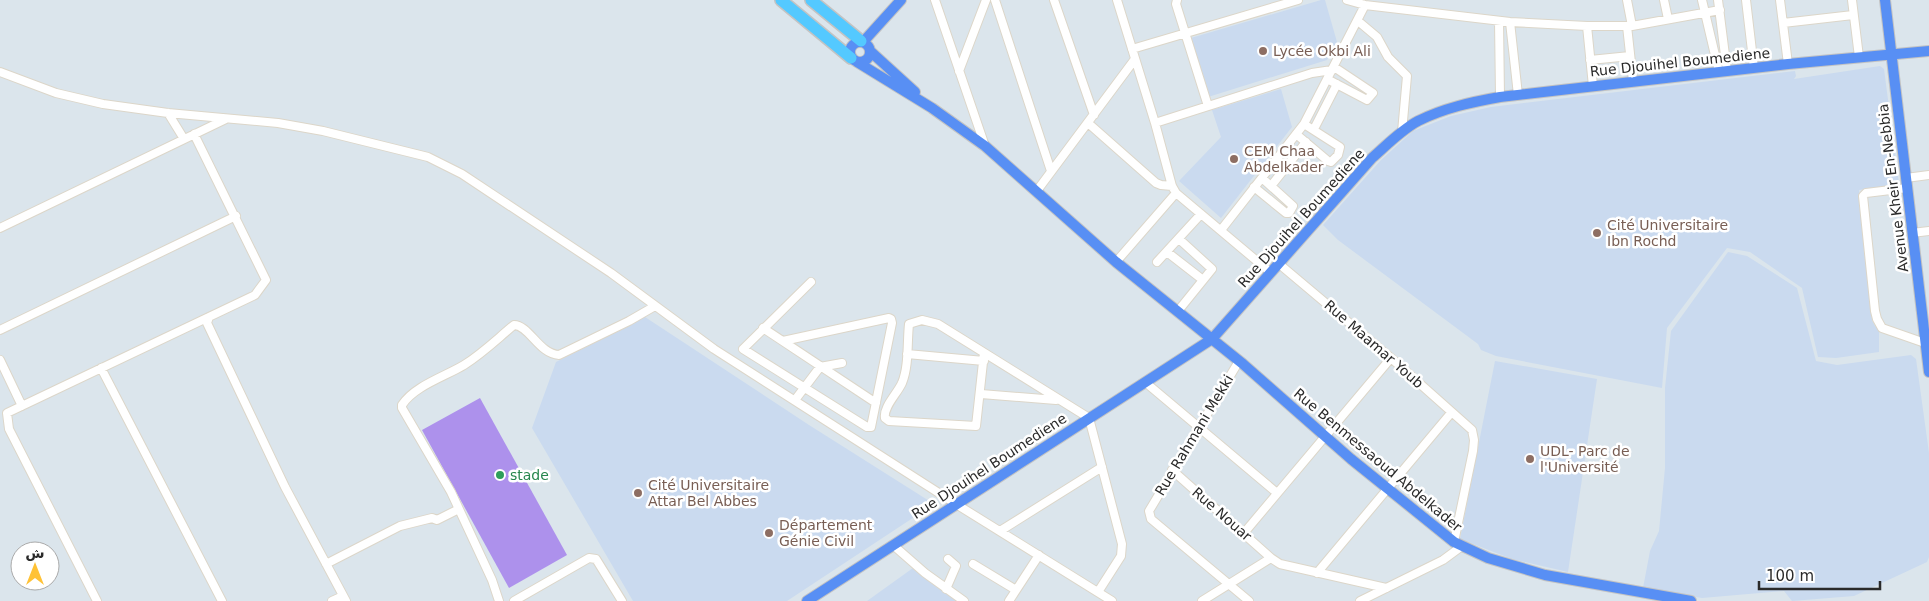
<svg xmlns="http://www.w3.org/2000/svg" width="1929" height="601" font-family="'DejaVu Sans','Noto Sans Arabic',sans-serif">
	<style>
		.education { fill: #cadaef }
		.pitch { fill: #ad91ec }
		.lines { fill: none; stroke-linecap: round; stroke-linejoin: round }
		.minor-casing { stroke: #dcd6c9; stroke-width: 10 }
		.major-casing { stroke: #c3c3c3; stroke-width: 12 }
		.highway-casing { stroke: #c3c3c3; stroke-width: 14 }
		.minor { stroke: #fff; stroke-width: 8 }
		.major { stroke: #588ff4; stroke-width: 10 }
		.highway { stroke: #54c9ff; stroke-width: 11 }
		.education-dot { fill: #8d6e63; stroke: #fff; stroke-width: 2 }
		.leisure-dot { fill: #2e9e5b; stroke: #fff; stroke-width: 2 }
		.labels { text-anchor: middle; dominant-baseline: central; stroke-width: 5; stroke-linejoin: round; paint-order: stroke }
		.education-label { font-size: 14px; fill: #785e54; stroke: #fff; text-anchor: start }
		.street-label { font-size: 14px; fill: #2a2a2a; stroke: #fff }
		.leisure-label { font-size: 14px; fill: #27864d; stroke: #fff; text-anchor: start }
	</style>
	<rect width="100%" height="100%" fill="#dbe5ec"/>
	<path class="education" d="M 1321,0 L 1325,0 L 1337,42 L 1327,60 L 1208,97 L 1191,38 Z
		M 1880,66 L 1884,69 L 1899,184 L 1859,190 L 1872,320 L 1875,326 L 1879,328 L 1879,352 L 1836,358 L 1818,357 L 1802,288 L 1750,252 L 1727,248 L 1667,328 L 1662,388 L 1496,356 L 1481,350 L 1478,344 L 1338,240 L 1323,225 L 1381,160 L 1413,131 L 1451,116 L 1491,107 L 1795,71 L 1796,76 L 1794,79 Z
		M 1281,89 L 1292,127 L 1221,218 L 1179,181 L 1221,137 L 1212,110 Z
		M 1728,252 L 1747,256 L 1797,288 L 1816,361 L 1837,365 L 1911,355 L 1916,359 L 1929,453 L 1929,557 L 1927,562 L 1854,596 L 1792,601 L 1784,591 L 1702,598 L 1643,588 L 1650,551 L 1659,531 L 1665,468 L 1665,388 L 1671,331 Z
		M 645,317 L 809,425 L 934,504 L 787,601 L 633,601 L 532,428 L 556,362 Z
		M 1495,361 L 1597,379 L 1568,572 L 1512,559 L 1460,539 Z
		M 913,568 L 959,601 L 867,601 Z"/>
	<path class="pitch" d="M 480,398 L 567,555 L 509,588 L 422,430 Z"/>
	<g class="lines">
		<defs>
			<path id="minor" d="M 935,0 L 985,146
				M 995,0 L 1051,171
				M 1054,0 L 1094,115
				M 1117,0 L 1155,123 L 1172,186 L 1176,193 L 1270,272
				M 1177,0 L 1176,4 L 1208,106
				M 1347,0 L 1365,5 L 1510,22 L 1587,26 L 1632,26 L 1720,10
				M 1627,0 L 1632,26
				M 1664,0 L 1668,19
				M 1702,0 L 1719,72
				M 1718,0 L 1727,71
				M 1746,0 L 1754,68
				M 1780,0 L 1788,64
				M 1852,0 L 1859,57
				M 1358,21 L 1377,37 L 1388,57 L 1407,76 L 1402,132
				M 1499,21 L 1500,97
				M 1510,22 L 1518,95
				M 1783,23 L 1853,15
				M 1587,26 L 1593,86
				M 1627,26 L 1633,81
				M 1132,49 L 1298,0
				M 1590,60 L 1630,56
				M 959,71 L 986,0
				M 0,72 L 56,93 L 103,104 L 168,113 L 278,123 L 323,131 L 428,157 L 462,174 L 611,273 L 714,349 L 956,504 L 1112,601
				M 1327,79 L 1367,100 L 1373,93 L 1334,67
				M 168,113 L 184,139
				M 1088,123 L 1156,183 L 1161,185 L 1172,186
				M 1155,123 L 1312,73 L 1332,70
				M 1314,129 L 1337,84
				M 1296,134 L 1328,161 L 1331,162 L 1338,155 L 1340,147 L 1304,124
				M 1906,178 L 1929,175
				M 1271,186 L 1306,142
				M 1254,187 L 1286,213 L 1289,213 L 1293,206 L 1262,178
				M 1907,188 L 1866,193 L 1863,196 L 1875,311 L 1877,319 L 1882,328 L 1925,343
				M 1036,192 L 1135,59
				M 0,228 L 226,119
				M 1221,230 L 1304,124 L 1365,5
				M 1912,233 L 1929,231
				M 1167,252 L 1203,280
				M 1116,262 L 1176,193
				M 1157,262 L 1201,214
				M 1278,263 L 1391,358 L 1472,430 L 1474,440 L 1473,451 L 1454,542
				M 1178,311 L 1212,269 L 1179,239
				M 209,317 L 207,323 L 285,487 L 346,601
				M 763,328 L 876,403
				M 0,330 L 236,216
				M 783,341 L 889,318 L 891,319 L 892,323 L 871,427 L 867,427 L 743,349 L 811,282
				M 984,353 L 976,426 L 889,421 L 885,418 C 883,407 897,394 902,383 C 909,366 907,343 909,324 L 922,320 L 938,324 L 1089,418 L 1122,544 L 1121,556 L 1098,592
				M 907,354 L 984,361
				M 0,360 L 22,406
				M 1239,361 L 1149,511 L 1151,519 L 1249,601
				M 101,368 L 222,601
				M 1145,382 L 1277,493
				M 981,394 L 1056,400
				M 795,400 L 820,367 L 842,363
				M 1172,470 L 1271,558
				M 1000,531 L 1102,467
				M 1244,533 L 1391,358
				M 893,545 L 925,573 L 964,601
				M 326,564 L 400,526 L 432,518 L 437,520 L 459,509
				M 973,564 L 1016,590
				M 1317,573 L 1451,413
				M 946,589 L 956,566 L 948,559
				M 97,601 L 9,429 L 7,413 L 255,295 L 266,280 L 194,134
				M 332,601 L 343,596
				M 499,601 L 492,580 L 451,492 L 402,408 L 402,405 C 414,386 446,376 464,365 C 483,353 497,339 514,325 C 529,325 539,354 559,355 L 629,321 L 655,306
				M 514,601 L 589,558 L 596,559 L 622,601
				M 1009,601 L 1039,555
				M 1202,601 L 1271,558 L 1280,564 L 1386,588
				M 1360,601 L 1443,560 L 1462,546"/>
			<path id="major" d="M 1885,0 L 1929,372
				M850 52a10 10 0 1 1 20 0a10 10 0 1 1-20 0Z
				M 863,42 L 901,0
				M 870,51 L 915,92
				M 857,62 L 932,108 L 985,146 L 1116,262 L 1243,364 L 1351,459 L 1454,542 L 1488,558 L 1545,575 L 1691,601
				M 807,601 L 1212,339 L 1372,158 C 1387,145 1401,130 1418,121 C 1444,108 1472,102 1500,97 L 1788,64 L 1929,51"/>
			<path id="highway" d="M 781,0 L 851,58
				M 811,0 L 861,41"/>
		</defs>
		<use href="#minor" class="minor-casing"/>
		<use href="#major" class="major-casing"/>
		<use href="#highway" class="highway-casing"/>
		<use href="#minor" class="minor"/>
		<use href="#major" class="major"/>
		<use href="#highway" class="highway"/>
	</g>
	<g class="education-dot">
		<circle cx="1263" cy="51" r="5"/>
		<circle cx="1234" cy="159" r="5"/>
		<circle cx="1597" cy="233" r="5"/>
		<circle cx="1530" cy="459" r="5"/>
		<circle cx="638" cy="493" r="5"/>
		<circle cx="769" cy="533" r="5"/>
	</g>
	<circle class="leisure-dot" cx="500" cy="475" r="5"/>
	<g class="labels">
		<g class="education-label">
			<text x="1273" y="51">Lycée Okbi Ali</text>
			<text x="1244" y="151">CEM Chaa<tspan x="1244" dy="16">Abdelkader</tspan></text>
			<text x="1607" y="225">Cité Universitaire<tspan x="1607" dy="16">Ibn Rochd</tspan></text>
			<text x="1540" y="451">UDL- Parc de<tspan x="1540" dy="16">l'Université</tspan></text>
			<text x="648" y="485">Cité Universitaire<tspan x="648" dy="16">Attar Bel Abbes</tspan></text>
			<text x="779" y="525">Département<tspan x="779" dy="16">Génie Civil</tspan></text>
		</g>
		<g class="street-label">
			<text transform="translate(1680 62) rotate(-6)">Rue Djouihel Boumediene</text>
			<text transform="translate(1893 188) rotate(-97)">Avenue Kheir En-Nebbia</text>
			<text transform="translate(1301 218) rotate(-48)">Rue Djouihel Boumediene</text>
			<text transform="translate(1374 344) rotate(41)">Rue Maamar Youb</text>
			<text transform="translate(1194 435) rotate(-59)">Rue Rahmani Mekki</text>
			<text transform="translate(1378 460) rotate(40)">Rue Benmessaoud Abdelkader</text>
			<text transform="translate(989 466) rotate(-33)">Rue Djouihel Boumediene</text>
			<text transform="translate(1222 514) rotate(41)">Rue Nouar</text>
		</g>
		<g class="leisure-label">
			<text x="510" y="475">stade</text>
		</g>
	</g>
	<g transform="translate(35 566)"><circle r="24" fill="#ffffff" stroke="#aaaaaa"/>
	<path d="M0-4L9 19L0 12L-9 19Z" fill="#ffc236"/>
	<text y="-8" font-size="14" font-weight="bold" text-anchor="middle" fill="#2a2a2a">ش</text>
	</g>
	<path d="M1759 581v8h121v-8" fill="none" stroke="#2a2a2a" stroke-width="2.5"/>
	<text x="1766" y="581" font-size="15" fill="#2a2a2a" stroke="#ffffff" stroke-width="4" paint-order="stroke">100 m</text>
</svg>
